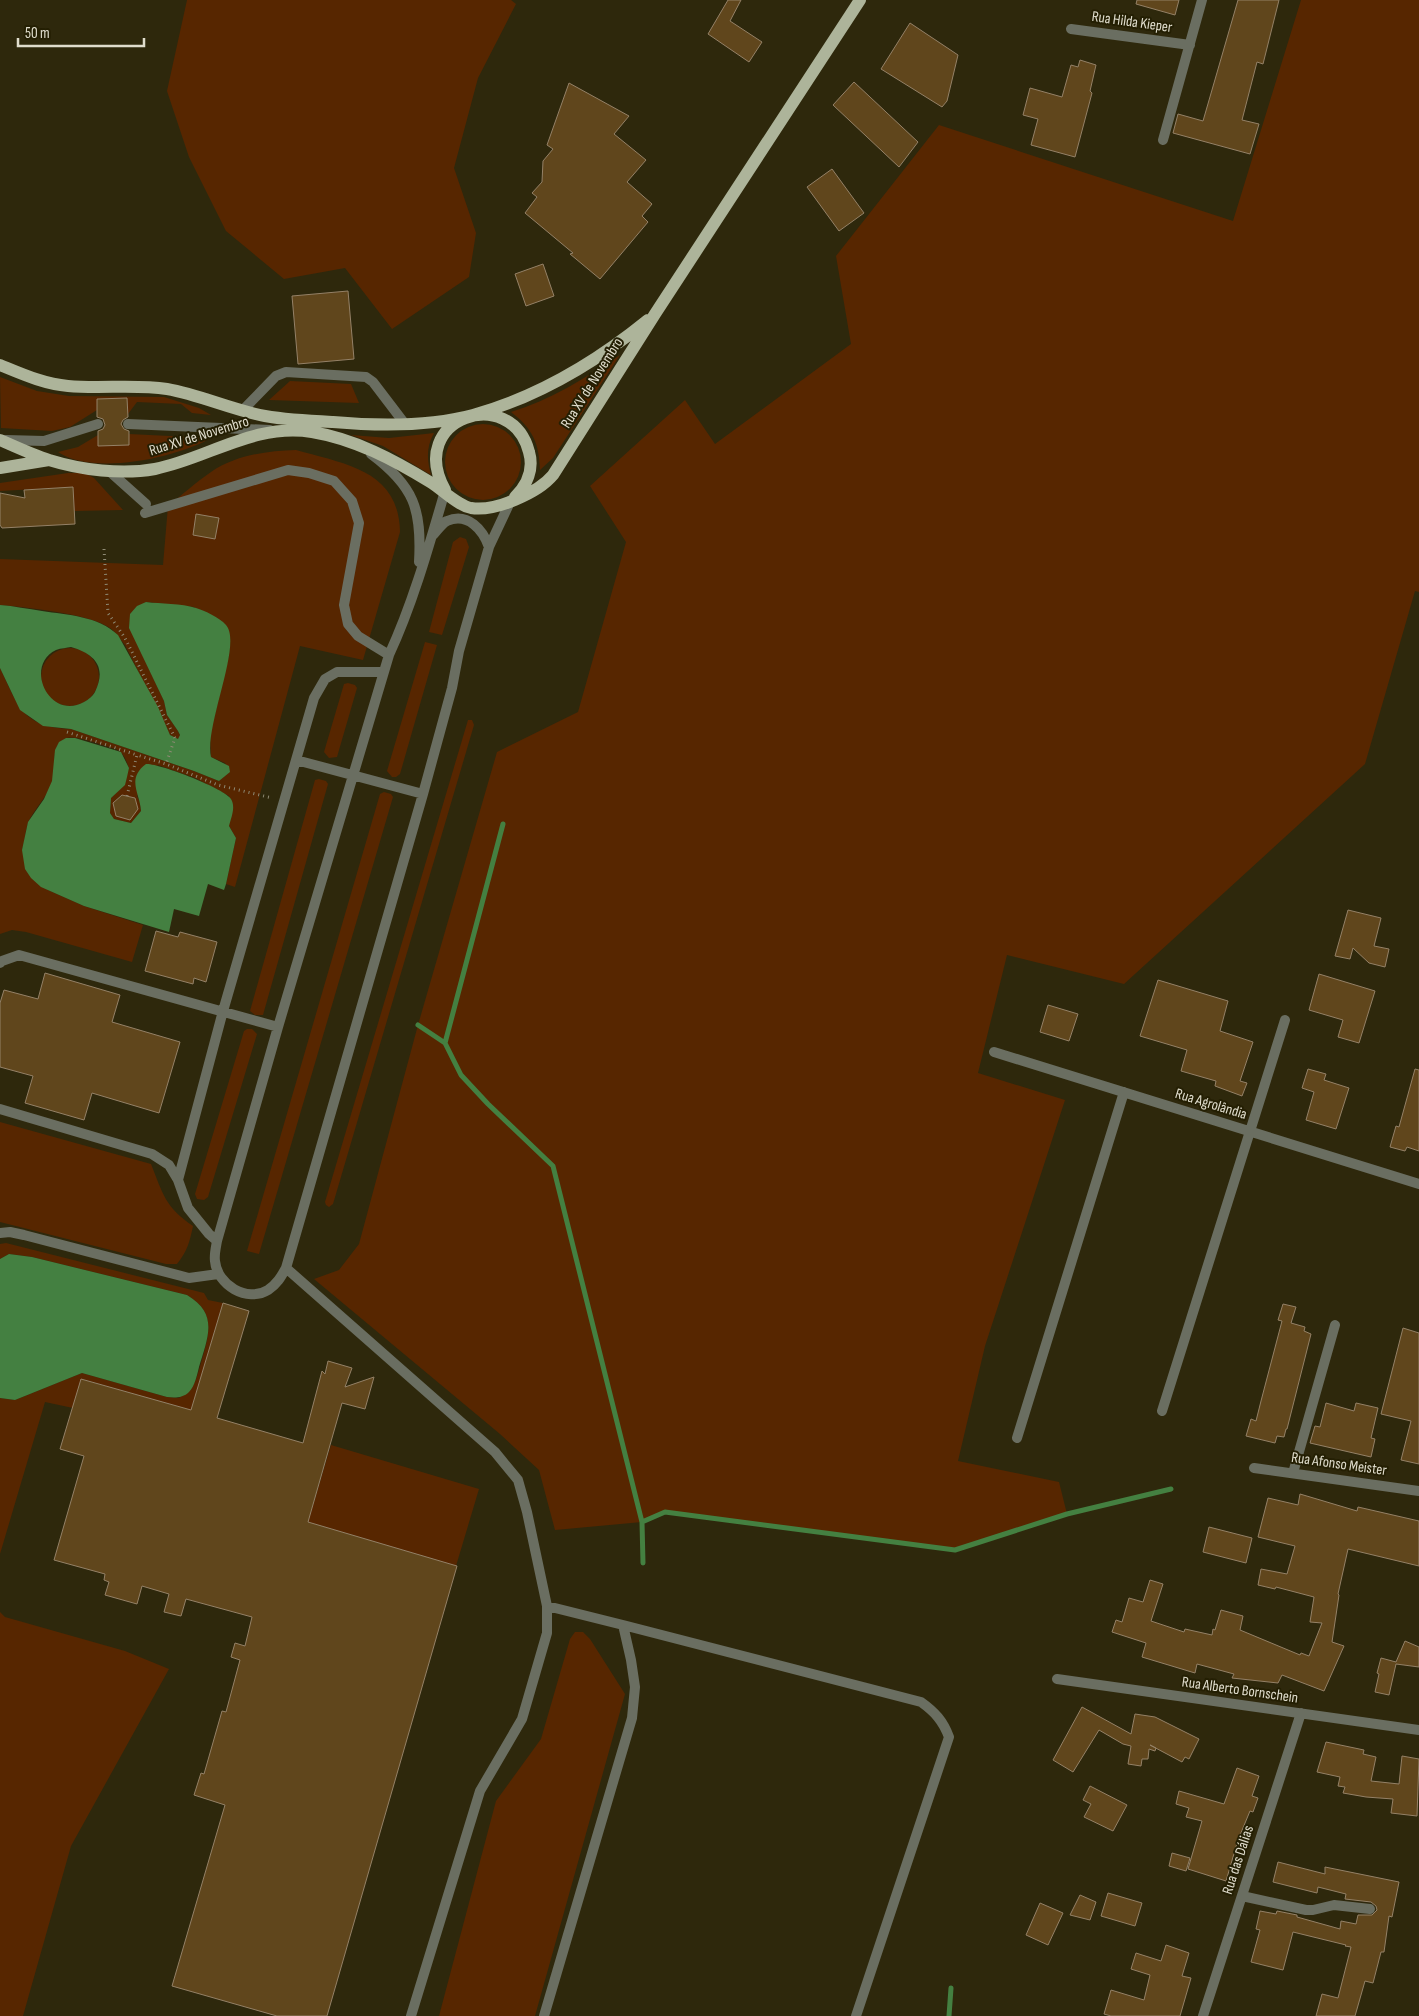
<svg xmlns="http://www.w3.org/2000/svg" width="1419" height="2016" font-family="'Sofia Sans Condensed',sans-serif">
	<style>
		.green { fill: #572600; fill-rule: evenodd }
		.water { fill: #448041; fill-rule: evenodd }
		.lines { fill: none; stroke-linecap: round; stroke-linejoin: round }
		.stream { stroke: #448041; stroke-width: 5 }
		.building { fill: #60461c; stroke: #948167 }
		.path { stroke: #8e8a74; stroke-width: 3; stroke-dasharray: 1 4; stroke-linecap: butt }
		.lane { stroke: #6a6e61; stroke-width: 10 }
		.street { stroke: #6a6e61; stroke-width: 10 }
		.primary { stroke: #adb49a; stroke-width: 12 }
		.labels { text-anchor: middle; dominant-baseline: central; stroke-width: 4; stroke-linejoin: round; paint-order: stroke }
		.street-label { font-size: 15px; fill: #e0ddcd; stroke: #241f03 }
	</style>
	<rect width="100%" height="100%" fill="#2e280c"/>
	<path class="green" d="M 187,0 L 511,0 L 516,4 L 478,78 L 454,168 L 476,233 L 469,277 L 392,329 L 345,268 L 284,279 L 226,231 L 189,157 L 167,91 Z
		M 1301,0 L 1419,0 L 1419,592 L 1415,591 L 1365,764 L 1124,984 L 1007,955 L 978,1073 L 1065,1100 L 985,1346 L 958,1461 L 1059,1482 L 1067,1514 L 955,1550 L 665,1512 L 642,1522 L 555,1530 L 539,1470 L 500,1434 L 314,1279 L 339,1270 L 359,1244 L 418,1025 L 497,752 L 578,712 L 626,542 L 590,486 L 685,400 L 715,444 L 851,344 L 836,256 L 939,125 L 1233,221 Z
		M 620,355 L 553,458 L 540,470 C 539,443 533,429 511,412 C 551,400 585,378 620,355 Z
		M 0,377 L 37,391 L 69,396 L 164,397 L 199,408 L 211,415 L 192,413 L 181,404 L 137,402 L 128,414 L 127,398 L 97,399 L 97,410 L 70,427 L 52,431 L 1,428 Z
		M 290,381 L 351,384 L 359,403 L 269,400 Z
		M445 462a38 38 0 1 1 76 0a38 38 0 1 1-76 0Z
		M 434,433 C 426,447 427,460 431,475 L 383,446 L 351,435 L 389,438 Z
		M 129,434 L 211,438 C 176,458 93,476 58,452 L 78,447 L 98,435 L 129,445 Z
		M 296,450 C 345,464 399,470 400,532 L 363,660 L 300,646 L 235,887 L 226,884 L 236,838 L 229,826 L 229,796 L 195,778 L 158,765 L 137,796 L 140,802 L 141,811 L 131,823 L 114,819 L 110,813 L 111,798 L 120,789 L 129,768 C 126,760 124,753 116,749 C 103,746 79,735 67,738 C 50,743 56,766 53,779 C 49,796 34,808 28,823 C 25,832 25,841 22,850 L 48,890 L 84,906 L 143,925 L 132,962 L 26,932 L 12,930 L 0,934 L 0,668 C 19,707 22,727 71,729 L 194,771 L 219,781 L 229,772 L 225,763 L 211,757 L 210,735 L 229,655 L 230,639 L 194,607 L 146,602 L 130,614 L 130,628 L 164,701 L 167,715 L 178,731 L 180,736 L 178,739 L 170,735 L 125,645 C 120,639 116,632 110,628 C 90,614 25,607 0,605 L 0,559 L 163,565 L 168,506 C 182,495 196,482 211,472 C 236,455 266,451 296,450 ZM 121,795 L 135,798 L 130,820 L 116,816 L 113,803 Z
		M 68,473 L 85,473 L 94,478 L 123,510 L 74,511 L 73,487 L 0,491 L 0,483 Z
		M 460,537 L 466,539 L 469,547 L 442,635 L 429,632 L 453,542 Z
		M 425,642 L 437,645 L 400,774 L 396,777 L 392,777 L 387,771 Z
		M41 677a29 29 0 1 1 58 0a29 29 0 1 1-58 0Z
		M 348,683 L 355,685 L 357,688 L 337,757 L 329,758 L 324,752 L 344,684 Z
		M 468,720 L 472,720 L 474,725 L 333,1204 L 329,1207 L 326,1205 L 325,1202 Z
		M 319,779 L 326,781 L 328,784 L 263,1015 L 255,1015 L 250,1011 L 315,780 Z
		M 384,792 L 391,794 L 393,797 L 259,1254 L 247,1251 L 380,794 Z
		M 247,1029 L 252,1029 L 257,1034 L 208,1197 L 204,1200 L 197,1199 L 195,1194 L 244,1031 Z
		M 0,1122 L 151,1164 C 163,1194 165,1207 193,1226 C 190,1241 187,1252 177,1264 L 166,1264 L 0,1222 Z
		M 6,1243 L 204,1293 L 208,1300 L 223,1303 L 191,1410 L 82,1379 L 73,1408 L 45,1402 L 0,1554 L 0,1398 L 15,1400 L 82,1373 L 167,1397 L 179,1398 C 183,1394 189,1390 193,1385 C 197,1379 199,1369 201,1363 C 209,1334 217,1313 187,1295 L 32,1257 L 9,1254 L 0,1259 L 0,1244 Z
		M 331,1445 L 479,1489 L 456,1566 L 308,1522 Z
		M 0,1612 L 5,1617 L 125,1651 L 169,1669 L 71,1846 L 23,2016 L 0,2016 Z
		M 575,1632 L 583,1632 L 590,1639 L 625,1694 L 535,2016 L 439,2016 L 496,1801 L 541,1739 L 570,1639 Z"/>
	<path class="water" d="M 146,602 C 161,604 181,603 196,608 C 205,611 219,617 226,625 C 243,644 204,726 211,757 L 229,766 L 230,772 L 219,781 L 194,771 L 71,729 L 43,726 L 20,710 L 0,668 L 0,605 C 14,606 28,609 42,611 C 68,615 98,616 118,635 L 158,707 L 170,735 L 178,739 L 180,735 L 178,731 L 167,715 L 164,701 L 129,628 L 130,614 L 137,606 ZM 71,647 C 95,654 107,667 95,692 C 92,697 89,699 84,702 C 50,721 23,666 56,650 C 61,648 67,648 71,647 Z
		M 66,738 L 75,738 L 121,752 L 129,768 L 127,777 L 125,785 L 111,798 L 110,813 L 114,819 L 131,823 L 141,811 C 140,793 126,779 146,764 C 159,763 226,789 231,799 C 236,807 231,818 229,826 L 236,838 L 226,884 L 224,890 L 208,884 L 199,916 L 174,909 L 169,932 L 84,906 L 41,887 L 31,878 L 25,869 L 22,850 L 28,822 L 44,799 L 52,781 L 55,750 L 59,742 Z
		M 9,1254 L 32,1257 L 187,1295 C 219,1314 208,1337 199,1367 C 197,1375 195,1386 189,1392 C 183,1398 175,1398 167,1397 L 82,1373 L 15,1400 L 0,1398 L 0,1259 Z"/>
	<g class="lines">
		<path class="stream" d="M 418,1025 L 445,1043 L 461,1075 L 488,1104 L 553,1166 L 642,1522 L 643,1563
			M 445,1043 L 503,824
			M 642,1522 L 665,1512 L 955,1550 L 1067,1514 L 1171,1489
			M 949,2016 L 951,1988"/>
	</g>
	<path class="building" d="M 728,0 L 741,0 L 730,21 L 762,42 L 749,62 L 708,34 Z
		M 1137,0 L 1179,0 L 1175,15 L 1136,4 Z
		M 1238,0 L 1279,0 L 1263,64 L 1257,62 L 1242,120 L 1259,124 L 1250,154 L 1173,133 L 1178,114 L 1203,121 Z
		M 910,23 L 958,55 L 947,101 L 942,107 L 881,69 Z
		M 1080,60 L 1096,65 L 1090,91 L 1092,93 L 1075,157 L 1031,145 L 1038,119 L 1023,115 L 1030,88 L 1062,97 L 1071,65 L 1078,67 Z
		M 854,82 L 918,142 L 899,167 L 833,105 Z
		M 569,83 L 629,116 L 614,134 L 646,160 L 627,182 L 652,204 L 642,216 L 648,222 L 600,279 L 570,254 L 573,253 L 525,213 L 537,197 L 532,193 L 542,182 L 543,161 L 553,149 L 547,145 Z
		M 832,169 L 864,213 L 839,231 L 807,187 Z
		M 543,264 L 554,296 L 526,306 L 515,274 Z
		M 348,291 L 354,359 L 298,364 L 292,296 Z
		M 127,398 L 128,417 L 123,420 L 121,424 L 124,429 L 129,431 L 129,445 L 98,446 L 98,431 L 103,429 L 105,425 L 103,419 L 97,417 L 97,399 Z
		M 73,487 L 75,524 L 2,528 L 0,525 L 0,493 L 25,498 L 24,490 Z
		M 196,514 L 219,518 L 215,539 L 193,535 Z
		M 122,795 L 135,798 L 138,809 L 130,820 L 116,816 L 113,803 Z
		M 1348,910 L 1381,918 L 1374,946 L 1389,949 L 1385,967 L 1369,963 L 1353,948 L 1350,959 L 1335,956 Z
		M 156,931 L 178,937 L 180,932 L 217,942 L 206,982 L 194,978 L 193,984 L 145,971 Z
		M 45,973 L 120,995 L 112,1022 L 180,1042 L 159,1113 L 92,1093 L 84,1120 L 25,1103 L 33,1076 L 0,1067 L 0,1003 L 4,990 L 38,999 Z
		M 1319,974 L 1375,991 L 1359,1043 L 1338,1037 L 1343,1020 L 1309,1010 Z
		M 1158,980 L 1228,1001 L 1220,1031 L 1253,1042 L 1240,1081 L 1247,1083 L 1242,1096 L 1215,1086 L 1216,1081 L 1181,1071 L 1187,1050 L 1140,1036 Z
		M 1048,1005 L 1078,1014 L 1069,1041 L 1040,1032 Z
		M 1308,1069 L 1326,1074 L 1324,1080 L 1349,1088 L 1336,1129 L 1306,1120 L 1314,1092 L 1302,1088 Z
		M 1415,1069 L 1419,1070 L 1419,1151 L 1407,1147 L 1405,1151 L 1390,1147 L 1396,1126 L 1399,1127 Z
		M 223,1303 L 249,1311 L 217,1418 L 303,1443 L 322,1371 L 325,1374 L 328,1361 L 352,1368 L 345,1387 L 374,1377 L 365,1409 L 342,1403 L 308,1522 L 457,1566 L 327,2016 L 277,2016 L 172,1986 L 225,1805 L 194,1795 L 201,1773 L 204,1774 L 222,1711 L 226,1712 L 240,1660 L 231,1657 L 235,1643 L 245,1646 L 252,1617 L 186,1599 L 181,1616 L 164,1612 L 169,1594 L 142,1586 L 137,1604 L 105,1595 L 109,1582 L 104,1580 L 105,1574 L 54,1560 L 84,1456 L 60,1449 L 81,1379 L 191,1410 Z
		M 1283,1304 L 1296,1307 L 1291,1323 L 1305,1327 L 1304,1331 L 1311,1334 L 1287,1429 L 1286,1429 L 1284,1437 L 1277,1436 L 1275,1443 L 1246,1436 L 1251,1419 L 1256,1421 L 1261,1401 L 1282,1321 L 1278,1320 Z
		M 1403,1328 L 1419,1333 L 1419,1464 L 1401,1460 L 1411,1421 L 1381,1414 Z
		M 1326,1403 L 1354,1411 L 1356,1403 L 1378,1408 L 1371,1438 L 1375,1439 L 1371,1457 L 1310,1443 L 1315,1426 L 1320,1427 Z
		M 1300,1494 L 1357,1511 L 1358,1507 L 1419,1521 L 1419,1566 L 1348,1549 L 1338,1594 L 1339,1595 L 1332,1642 L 1344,1646 L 1324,1691 L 1282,1675 L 1278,1683 L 1232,1678 L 1234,1674 L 1197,1664 L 1195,1673 L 1142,1657 L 1146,1643 L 1112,1632 L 1116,1620 L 1122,1622 L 1129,1598 L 1143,1602 L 1150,1580 L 1163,1584 L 1151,1621 L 1184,1632 L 1185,1629 L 1212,1635 L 1213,1629 L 1215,1630 L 1221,1610 L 1243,1616 L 1240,1630 L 1300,1655 L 1301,1653 L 1309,1656 L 1322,1623 L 1310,1622 L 1314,1597 L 1276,1587 L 1275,1589 L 1258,1585 L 1261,1569 L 1287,1574 L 1295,1546 L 1258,1537 L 1268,1498 L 1298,1505 Z
		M 1209,1527 L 1252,1538 L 1246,1563 L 1203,1552 Z
		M 1405,1641 L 1419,1647 L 1419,1667 L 1396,1664 L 1389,1695 L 1375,1692 L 1379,1674 L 1377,1673 L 1381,1658 L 1396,1662 Z
		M 1082,1707 L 1131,1734 L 1135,1714 L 1155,1717 L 1199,1739 L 1189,1759 L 1185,1757 L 1182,1762 L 1150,1745 L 1156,1748 L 1155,1751 L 1149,1749 L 1148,1759 L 1142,1759 L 1141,1766 L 1128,1764 L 1131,1746 L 1123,1744 L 1099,1730 L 1073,1772 L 1053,1760 Z
		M 1326,1742 L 1364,1750 L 1363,1754 L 1376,1757 L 1371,1781 L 1399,1784 L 1402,1756 L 1419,1759 L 1417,1816 L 1391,1813 L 1393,1799 L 1366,1797 L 1343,1793 L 1345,1787 L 1338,1786 L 1340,1777 L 1317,1772 Z
		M 1237,1768 L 1259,1776 L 1252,1796 L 1258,1798 L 1253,1812 L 1250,1811 L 1238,1840 L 1226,1881 L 1188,1869 L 1202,1821 L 1186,1817 L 1189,1808 L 1176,1804 L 1179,1791 L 1224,1804 Z
		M 1090,1786 L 1127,1805 L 1113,1831 L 1084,1817 L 1091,1804 L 1083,1800 Z
		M 1172,1853 L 1190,1858 L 1186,1871 L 1169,1866 Z
		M 1278,1862 L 1325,1874 L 1325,1867 L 1399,1882 L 1392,1917 L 1389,1916 L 1384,1952 L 1381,1952 L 1373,1983 L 1365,1981 L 1355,2016 L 1316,2016 L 1322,1994 L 1338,1998 L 1351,1947 L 1345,1946 L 1346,1945 L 1293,1932 L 1283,1970 L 1251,1962 L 1260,1930 L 1256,1929 L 1260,1911 L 1276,1914 L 1277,1911 L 1297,1915 L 1297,1917 L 1340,1929 L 1341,1921 L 1356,1924 L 1358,1915 L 1372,1915 L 1377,1910 L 1376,1906 L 1371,1902 L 1345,1899 L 1346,1894 L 1318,1887 L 1317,1893 L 1273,1882 Z
		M 1108,1893 L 1142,1903 L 1135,1926 L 1101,1916 Z
		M 1080,1895 L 1096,1902 L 1090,1920 L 1070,1915 Z
		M 1040,1903 L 1063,1913 L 1048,1945 L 1026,1935 Z
		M 1166,1945 L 1189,1953 L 1182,1976 L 1191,1978 L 1180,2016 L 1111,2016 L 1104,2014 L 1111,1990 L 1144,2000 L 1150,1975 L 1131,1969 L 1136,1953 L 1161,1961 Z"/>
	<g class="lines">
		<path class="path" d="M 104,549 L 108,613 L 125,638 L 175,738 L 166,764
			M 67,732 L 137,755
			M 127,796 L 137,755 L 166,764 L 218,785 L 272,798"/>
		<path class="lane" d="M 242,411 L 276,376 L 286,372 L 366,377 L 373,382 L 405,424
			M 128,424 L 270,430
			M 6,440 L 44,441 L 98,424
			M 371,454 C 414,486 422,509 419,562
			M 108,470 L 146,504
			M 445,491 C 429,546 413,603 389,655 L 278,1027 L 217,1241 C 216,1247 214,1255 215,1261 C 217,1285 247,1303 268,1290 C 277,1284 281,1277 286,1268 L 423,794 L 452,688 L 459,651 L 489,547 L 511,500
			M 145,513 L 288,470 L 309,473 L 334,481 L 352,501 L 359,523 L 344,605 L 348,624 L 358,636 L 389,655
			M 433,535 C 437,531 442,523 447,521 C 468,512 483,530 489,547
			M 296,760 L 423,794
			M 0,963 L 2,961 L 19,955 L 278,1027
			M 0,1109 L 152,1154 L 169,1165 L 178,1180
			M 0,1233 L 10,1232 L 24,1235 L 189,1278 L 218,1274
			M 217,1241 L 209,1234 L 188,1208 L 178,1180 L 223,1011 L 314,698 L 325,679 L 337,672 L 384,672
			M 286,1268 L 495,1452 L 518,1480 L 527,1512 L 547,1606 L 547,1633 L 522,1719 L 480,1791 L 411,2016
			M 623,1625 L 921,1702 C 935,1712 943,1721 949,1737 L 856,2016
			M 544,2016 L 632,1718 L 635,1687 L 631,1660 L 623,1625 L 547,1606"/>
		<path class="street" d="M 1071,29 L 1190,45
			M 1163,140 L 1202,0
			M 994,1052 L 1419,1184
			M 1162,1411 L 1285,1020
			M 1017,1438 L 1124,1092
			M 1254,1468 L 1419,1491
			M 1293,1473 L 1335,1325
			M 1057,1679 L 1419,1730
			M 1242,1896 L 1306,1910 L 1313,1910 L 1334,1905 L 1370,1909
			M 1203,2016 L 1301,1713"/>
		<path class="primary" d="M 0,365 C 22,374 44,384 68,386 C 101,389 135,384 167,389 C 201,395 232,410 265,416 C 288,420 311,421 333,422 C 379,426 428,427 473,415 C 538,397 595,363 648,320
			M 0,440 C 16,447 33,455 49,460 C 81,470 122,475 155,469 C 209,458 253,423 312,432 C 355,439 394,460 430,482 C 443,490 457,505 471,508 C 495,512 538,493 553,475 L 655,314 L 860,0
			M 0,468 L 49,460
			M 445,490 C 405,418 511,383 529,452 C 534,469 527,485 515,497"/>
	</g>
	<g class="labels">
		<g class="street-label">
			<text transform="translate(1132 22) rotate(8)">Rua Hilda Kieper</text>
			<text transform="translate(592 383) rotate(-58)">Rua XV de Novembro</text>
			<text transform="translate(199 436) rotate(-17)">Rua XV de Novembro</text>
			<text transform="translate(1211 1104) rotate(17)">Rua Agrolândia</text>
			<text transform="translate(1339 1464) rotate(8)">Rua Afonso Meister</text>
			<text transform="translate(1240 1690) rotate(8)">Rua Alberto Bornschein</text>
			<text transform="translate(1238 1860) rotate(-72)">Rua das Dálias</text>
		</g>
	</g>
	<path d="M18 38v8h126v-8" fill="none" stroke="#e0ddcd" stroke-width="2.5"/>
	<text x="25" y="38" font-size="15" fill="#e0ddcd" stroke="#241f03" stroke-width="4" paint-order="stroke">50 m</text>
</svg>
